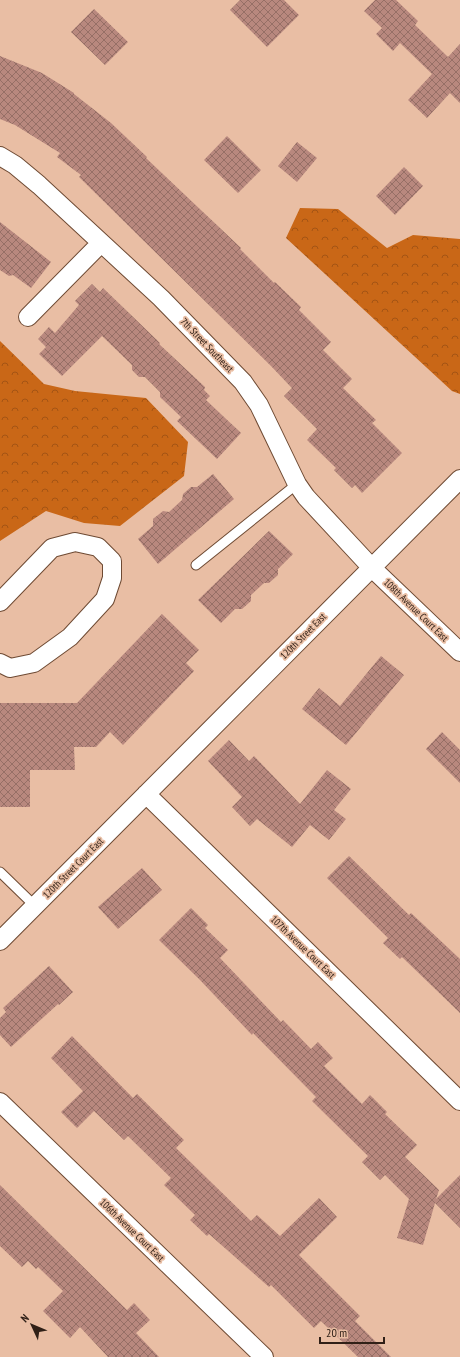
<svg xmlns="http://www.w3.org/2000/svg" width="460" height="1357" font-family="'PT Sans Narrow',sans-serif">
	<style>
		.forest { fill: url(#forest-crowns) }
		.building { fill: url(#building-cross-hatch) }
		.lines { fill: none; stroke-linecap: round; stroke-linejoin: round }
		.lane-casing { stroke: #6e4a33; stroke-width: 11 }
		.street-casing { stroke: #6e4a33; stroke-width: 20 }
		.lane { stroke: #fff; stroke-width: 9 }
		.street { stroke: #fff; stroke-width: 18 }
		.labels { text-anchor: middle; dominant-baseline: central; stroke-width: 3.5; stroke-linejoin: round; paint-order: stroke }
		.street-label { font-size: 10px; fill: #302017; stroke: #e9bea4 }
	</style>
	<defs>
		<pattern id="forest-crowns" width="20" height="18" patternUnits="userSpaceOnUse"><rect width="20" height="18" fill="#c96717"/><path d="M2 6a3 3 0 1 1 6 0M12 15a3 3 0 1 1 6 0" fill="none" stroke="#a45414"/></pattern>
		<pattern id="building-cross-hatch" width="8" height="8" patternUnits="userSpaceOnUse"><rect width="8" height="8" fill="#b8887e"/><path d="M0 0l8 8M0 8l8-8" fill="none" stroke="#966f66"/></pattern>
	</defs>
	<rect width="100%" height="100%" fill="#e9bea4"/>
	<path class="forest" d="M 300,208 L 338,209 L 387,248 L 413,235 L 460,239 L 460,394 L 452,391 L 286,238 Z
		M 0,341 L 44,384 L 75,391 L 146,398 L 188,442 L 184,476 L 120,526 L 84,523 L 46,511 L 0,541 Z"/>
	<path class="building" d="M 240,0 L 284,0 L 299,15 L 267,47 L 230,10 Z
		M 375,0 L 396,0 L 418,21 L 415,25 L 448,57 L 460,44 L 460,103 L 450,93 L 427,118 L 408,100 L 432,74 L 400,43 L 393,51 L 376,34 L 382,28 L 364,11 Z
		M 94,9 L 128,42 L 105,65 L 71,32 Z
		M 0,56 L 42,73 L 74,93 L 74,94 L 111,123 L 147,157 L 146,158 L 241,248 L 240,249 L 274,283 L 275,282 L 301,307 L 299,310 L 331,342 L 323,350 L 352,379 L 343,388 L 376,420 L 372,423 L 402,453 L 362,493 L 355,485 L 352,488 L 334,470 L 336,468 L 307,440 L 317,429 L 284,396 L 292,388 L 271,366 L 79,177 L 81,175 L 57,157 L 60,153 L 15,125 L 0,119 Z
		M 227,136 L 261,170 L 238,193 L 204,160 Z
		M 297,142 L 317,158 L 297,182 L 278,166 Z
		M 404,167 L 423,186 L 395,215 L 376,196 Z
		M 0,222 L 51,262 L 31,288 L 13,275 L 9,276 L 0,270 Z
		M 92,284 L 100,292 L 103,288 L 160,343 L 159,344 L 205,387 L 204,390 L 210,396 L 206,400 L 241,433 L 217,459 L 177,421 L 181,417 L 160,397 L 160,392 L 145,377 L 139,377 L 132,370 L 132,365 L 102,336 L 62,376 L 39,354 L 46,347 L 38,339 L 49,327 L 55,333 L 79,305 L 75,301 Z
		M 213,474 L 234,499 L 158,564 L 138,539 L 153,526 L 153,519 L 163,511 L 169,512 L 182,500 L 183,494 L 191,487 L 197,487 Z
		M 269,531 L 293,554 L 278,569 L 278,575 L 269,583 L 264,583 L 251,595 L 251,601 L 242,609 L 235,609 L 221,623 L 198,600 Z
		M 162,614 L 199,650 L 186,663 L 194,671 L 123,745 L 110,732 L 96,747 L 74,747 L 75,770 L 30,770 L 30,807 L 0,807 L 0,703 L 77,703 Z
		M 381,656 L 404,675 L 346,745 L 302,709 L 319,688 L 340,706 Z
		M 442,732 L 460,750 L 460,783 L 426,749 Z
		M 229,740 L 249,761 L 254,756 L 300,804 L 327,770 L 351,789 L 334,810 L 346,819 L 329,840 L 310,825 L 292,847 L 257,819 L 250,826 L 232,807 L 242,797 L 208,761 Z
		M 349,856 L 409,915 L 411,913 L 460,959 L 460,1013 L 402,957 L 400,959 L 383,943 L 388,938 L 327,878 Z
		M 142,868 L 162,890 L 118,929 L 98,907 Z
		M 191,908 L 208,925 L 205,928 L 228,950 L 220,958 L 281,1022 L 283,1020 L 311,1049 L 318,1042 L 333,1058 L 324,1066 L 362,1104 L 370,1095 L 387,1112 L 385,1114 L 417,1145 L 405,1157 L 439,1190 L 436,1199 L 460,1175 L 460,1228 L 435,1203 L 423,1245 L 397,1238 L 409,1199 L 385,1175 L 380,1180 L 362,1162 L 368,1156 L 312,1101 L 316,1097 L 253,1033 L 252,1035 L 200,980 L 159,940 Z
		M 49,966 L 73,992 L 59,1005 L 58,1004 L 11,1047 L 0,1035 L 0,1018 L 6,1012 L 3,1008 Z
		M 72,1036 L 133,1098 L 137,1094 L 184,1140 L 176,1148 L 251,1221 L 257,1215 L 280,1236 L 319,1198 L 337,1217 L 299,1255 L 360,1316 L 355,1321 L 391,1357 L 358,1357 L 321,1321 L 314,1328 L 271,1285 L 269,1287 L 209,1234 L 207,1236 L 190,1220 L 195,1215 L 164,1185 L 171,1178 L 128,1136 L 124,1140 L 94,1111 L 77,1128 L 61,1112 L 83,1091 L 51,1058 Z
		M 0,1185 L 127,1310 L 134,1303 L 150,1320 L 136,1333 L 159,1357 L 108,1357 L 80,1327 L 70,1338 L 43,1311 L 63,1291 L 38,1267 L 36,1269 L 28,1261 L 22,1267 L 0,1246 Z"/>
	<g class="lines">
		<defs>
			<path id="lane" d="M 196,565 L 297,484
				M 0,872 L 35,906"/>
			<path id="street" d="M 0,156 L 15,165 L 39,185 L 161,298 L 243,382 L 259,405 L 297,484 L 306,497 L 372,568 L 460,652
				M 28,317 L 101,243
				M 0,602 L 52,548 L 75,542 L 98,547 L 112,561 L 112,578 L 105,599 L 70,637 L 34,663 L 10,668 L 0,663
				M 146,794 L 460,1101
				M 0,941 L 460,479
				M 0,1102 L 264,1357"/>
		</defs>
		<use href="#lane" class="lane-casing"/>
		<use href="#street" class="street-casing"/>
		<use href="#lane" class="lane"/>
		<use href="#street" class="street"/>
	</g>
	<g class="labels">
		<g class="street-label">
			<text transform="translate(207 345) rotate(46)">7th Street Southeast</text>
			<text transform="translate(416 610) rotate(44)">108th Avenue Court East</text>
			<text transform="translate(303 636) rotate(-45)">120th Street East</text>
			<text transform="translate(73 868) rotate(-45)">120th Street Court East</text>
			<text transform="translate(303 947) rotate(44)">107th Avenue Court East</text>
			<text transform="translate(132 1230) rotate(44)">106th Avenue Court East</text>
		</g>
	</g>
	<g transform="translate(32 1325) rotate(314)" stroke="#e9bea4" stroke-width="3" paint-order="stroke">
	<path d="M0-3L7 15L0 10L-7 15Z" fill="#302017"/>
	<text y="-6" font-size="11" font-weight="bold" text-anchor="middle" fill="#302017">N</text>
	</g>
	<path d="M320 1337v6h64v-6" fill="none" stroke="#302017" stroke-width="2"/>
	<text x="326" y="1337" font-size="12" fill="#302017" stroke="#e9bea4" stroke-width="3" paint-order="stroke">20 m</text>
</svg>
